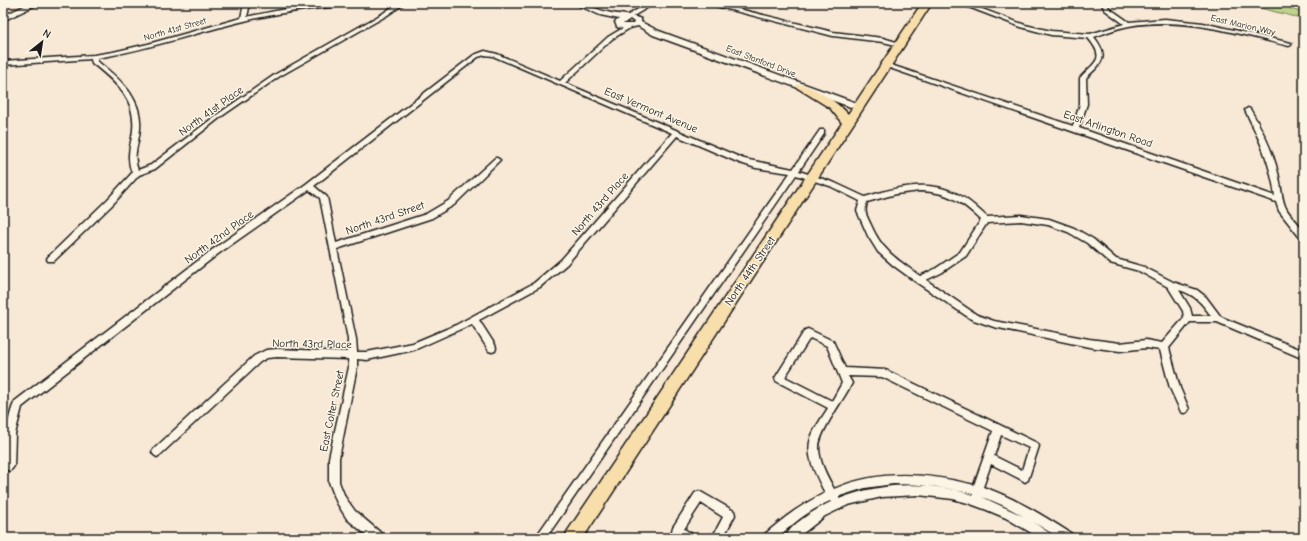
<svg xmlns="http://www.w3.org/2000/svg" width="1307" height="541" font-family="'Comic Neue',sans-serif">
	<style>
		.built { fill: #f3d8c4 }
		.green { fill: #bfd48a; stroke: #6e7853 }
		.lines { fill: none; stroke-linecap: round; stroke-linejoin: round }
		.minor-casing { stroke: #1c1c1c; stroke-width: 3 }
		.tertiary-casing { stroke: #1c1c1c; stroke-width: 3 }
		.secondary-casing { stroke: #1c1c1c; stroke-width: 3 }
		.primary-casing { stroke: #1c1c1c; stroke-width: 3 }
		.minor { fill: #fcf5e5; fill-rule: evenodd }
		.tertiary { fill: #fcf5e5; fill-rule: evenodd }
		.secondary { fill: #fcf5e5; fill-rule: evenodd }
		.primary { fill: #f8deab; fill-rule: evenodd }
		.labels { text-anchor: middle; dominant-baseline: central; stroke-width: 3; stroke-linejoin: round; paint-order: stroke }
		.far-street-label { font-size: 9px; fill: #1c1c1c; stroke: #fcf5e5 }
		.street-label { font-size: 11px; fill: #1c1c1c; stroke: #fcf5e5 }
	</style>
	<rect width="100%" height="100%" fill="#f8e8d6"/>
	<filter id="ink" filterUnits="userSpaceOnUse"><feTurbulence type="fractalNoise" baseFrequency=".025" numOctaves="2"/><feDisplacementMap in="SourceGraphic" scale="8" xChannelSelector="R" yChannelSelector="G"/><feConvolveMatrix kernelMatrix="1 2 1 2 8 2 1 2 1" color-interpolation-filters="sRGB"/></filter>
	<g filter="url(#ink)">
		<path class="built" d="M 3,3 L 29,3 L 3,15 Z"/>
		<path class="green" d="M 1240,3 L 1278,3 L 1304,14 L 1304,19 Z"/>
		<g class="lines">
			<defs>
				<path id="minor" d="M 244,3 L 250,3 L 247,17 C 284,8 322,3 360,3 L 357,5 C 323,7 290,11 257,18 C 203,30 152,49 97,58 L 97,61 C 122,81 146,101 139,136 C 137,147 133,158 138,170 L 151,165 L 218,114 L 276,74 L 382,14 L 398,3 L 405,3 L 386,16 L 280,76 L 222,116 L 155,169 L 139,175 L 113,204 L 54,261 L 48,261 L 47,259 L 48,257 L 107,200 L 132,173 C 127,160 129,150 132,137 C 139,101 117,83 92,63 L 91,59 L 3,65 L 3,61 L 94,55 L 113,52 L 148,44 L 241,18 Z
					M 648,3 L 655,3 L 630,18 L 625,17 Z
					M 704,3 L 714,3 L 833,32 L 883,38 L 903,44 L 900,46 L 883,42 L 833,36 Z
					M 958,3 L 966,3 L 1025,25 L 1051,31 L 1090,34 L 1124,24 L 1105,10 L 1101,3 L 1107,3 L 1109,8 L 1129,22 L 1165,19 L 1203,23 L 1291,43 L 1291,45 L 1289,46 C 1238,34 1182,16 1129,26 C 1117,28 1105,33 1094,37 C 1110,57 1102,63 1086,78 L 1087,104 L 1079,128 L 1275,196 C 1271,164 1259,138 1245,110 L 1248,108 L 1250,109 C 1262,129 1273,151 1278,173 C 1281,184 1281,196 1285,206 C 1291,220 1304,223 1304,240 L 1301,239 L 1279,211 L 1276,202 L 884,66 L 884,64 L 888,64 L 1073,126 L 1080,104 L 1080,78 C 1094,62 1107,60 1088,38 L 1051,35 L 1021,27 Z
					M 628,25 L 630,26 L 630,28 L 612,39 L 565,83 L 744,159 L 793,169 L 820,130 L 824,130 L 824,134 L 799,171 L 835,183 L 865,197 C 893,188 927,179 955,193 C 967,198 977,208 987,217 L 1021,215 L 1049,219 L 1074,228 L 1093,239 L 1116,259 L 1144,267 L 1173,282 L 1197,290 L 1206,297 L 1221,317 L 1304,351 L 1304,359 L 1217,322 L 1190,322 L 1169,348 L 1180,388 L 1189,409 L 1187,412 L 1184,413 L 1181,412 L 1170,388 L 1160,350 L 1146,348 L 1120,351 L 1089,347 L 994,327 L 971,319 L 916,282 L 894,266 L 878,252 L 868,236 L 857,211 L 860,201 L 830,186 L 796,175 L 546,538 L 535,538 L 790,173 L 756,168 L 740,163 L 677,136 L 567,264 L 540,287 L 479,320 L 495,345 L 496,348 L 495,351 L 492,352 L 489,351 L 472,324 L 414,350 L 367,360 L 357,359 L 357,367 L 339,458 L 339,482 L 345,497 L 355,511 L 382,534 L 383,538 L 370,538 L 347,519 L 337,503 L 329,482 L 329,458 L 349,367 L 348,359 L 277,357 L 267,358 L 260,362 L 160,455 L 157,457 L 154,455 L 152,452 L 154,449 L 254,356 L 266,350 L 277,349 L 348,352 L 348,339 L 320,198 L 309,190 L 218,254 L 22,407 L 15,434 L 14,466 L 12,469 L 9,471 L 6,469 C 0,455 8,415 15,401 L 212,250 L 306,184 L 474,55 L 485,51 L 497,54 L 560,81 L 608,37 ZM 485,55 L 493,56 L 672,133 L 561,260 L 534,283 L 456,325 L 413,343 L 367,352 L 357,352 L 356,339 L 337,249 L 432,218 L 454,205 L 500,160 L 497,158 L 495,158 L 448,201 L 426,214 L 336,243 L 327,197 L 314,186 L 478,57 ZM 920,191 C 948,192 961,201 981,220 L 960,252 L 935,269 L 920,276 C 898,260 882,251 871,225 C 866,214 864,213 867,202 L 896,194 ZM 1021,221 L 1048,225 L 1068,232 L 1087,243 L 1110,263 L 1139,271 L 1168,287 L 1183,311 L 1184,318 L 1162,343 L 1146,340 L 1120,343 L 1089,339 L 994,321 L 977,315 L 926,280 L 941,273 L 966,256 L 987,223 ZM 1179,290 C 1194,294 1202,303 1211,316 L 1192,316 L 1190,308 Z
					M 808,329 L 833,341 L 845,368 L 886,370 L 1037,443 L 1039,446 L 1028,480 L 1025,482 L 1022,480 L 991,464 L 983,487 C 1015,498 1044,516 1072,534 L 1073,538 C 1068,538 1062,539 1058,537 C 1049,534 1041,527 1033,522 C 1017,512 1000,503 982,497 L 1023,516 L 1053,534 L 1054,538 L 1040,538 L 1006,518 L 987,510 L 968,503 L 953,499 L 918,495 L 882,497 L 848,505 L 825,516 L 797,538 L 785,538 C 790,524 818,508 831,502 L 830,501 C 810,510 793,523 777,538 L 764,538 L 765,534 C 785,517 802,504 825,493 C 817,477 805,456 811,438 C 815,427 822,418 828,408 L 776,381 L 775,378 L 805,330 ZM 810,338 L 827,346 L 842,383 L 832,401 L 785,377 ZM 848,376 L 882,377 L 993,431 L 974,485 C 928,473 879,469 834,489 C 827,476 819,462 819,447 C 819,432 844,399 852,383 ZM 1001,435 L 1029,448 L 1022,470 L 994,456 ZM 893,484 C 922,484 944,487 973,494 L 973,495 C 931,481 880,482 839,499 L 839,497 L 840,496 L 865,488 Z
					M 699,491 L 734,511 L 735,515 L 723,538 L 712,538 L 723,517 L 701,503 L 684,529 L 692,534 L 693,538 C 685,538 676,540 672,531 L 673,527 L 695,493 Z"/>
				<path id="tertiary" d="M 573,3 C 585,3 595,9 607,12 C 618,15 630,14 641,19 L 641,22 L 659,31 L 862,105 L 863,107 L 862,109 L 856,109 L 653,35 L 638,26 L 626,29 L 617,27 L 615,22 L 619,19 L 600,15 ZM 630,19 L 634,22 L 633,24 L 623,24 Z"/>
				<path id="secondary" d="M 30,3 L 40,3 L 3,21 L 3,16 Z"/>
				<path id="primary" d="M 922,3 L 932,3 L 583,538 L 565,538 L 567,532 L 842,123 L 830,108 L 796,87 L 797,85 C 809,82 841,105 848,114 Z"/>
			</defs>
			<use href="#minor" class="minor-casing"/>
			<use href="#tertiary" class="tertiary-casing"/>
			<use href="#secondary" class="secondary-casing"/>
			<use href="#primary" class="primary-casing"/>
			<use href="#minor" class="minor"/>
			<use href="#tertiary" class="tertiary"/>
			<use href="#secondary" class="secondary"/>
			<use href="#primary" class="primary"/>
		</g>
	</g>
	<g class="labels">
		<g class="far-street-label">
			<text transform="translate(1243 25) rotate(13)">East Marion Way</text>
			<text transform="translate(175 29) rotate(-16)">North 41st Street</text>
			<text transform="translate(761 61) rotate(21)">East Stanford Drive</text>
		</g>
		<g class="street-label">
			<text transform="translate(651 110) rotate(23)">East Vermont Avenue</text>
			<text transform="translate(211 111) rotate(-36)">North 41st Place</text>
			<text transform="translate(1108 129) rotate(19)">East Arlington Road</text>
			<text transform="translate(600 204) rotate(-49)">North 43rd Place</text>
			<text transform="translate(385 218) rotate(-19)">North 43rd Street</text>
			<text transform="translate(219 237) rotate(-36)">North 42nd Place</text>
			<text transform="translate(750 271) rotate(-56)">North 44th Street</text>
			<text transform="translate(312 344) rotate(1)">North 43rd Place</text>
			<text transform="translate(332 411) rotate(-78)">East Colter Street</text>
		</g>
	</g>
	<rect width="1307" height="541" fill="none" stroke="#fcf5e5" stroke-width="16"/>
	<rect x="8" y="8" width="1291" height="525" fill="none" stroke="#1c1c1c" stroke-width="1.5" filter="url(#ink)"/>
	<g transform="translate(42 42) rotate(30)" stroke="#fcf5e5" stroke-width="3" paint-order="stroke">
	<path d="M0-3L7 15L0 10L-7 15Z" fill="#1c1c1c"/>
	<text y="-6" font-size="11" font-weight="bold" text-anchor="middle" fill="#1c1c1c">N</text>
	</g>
</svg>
